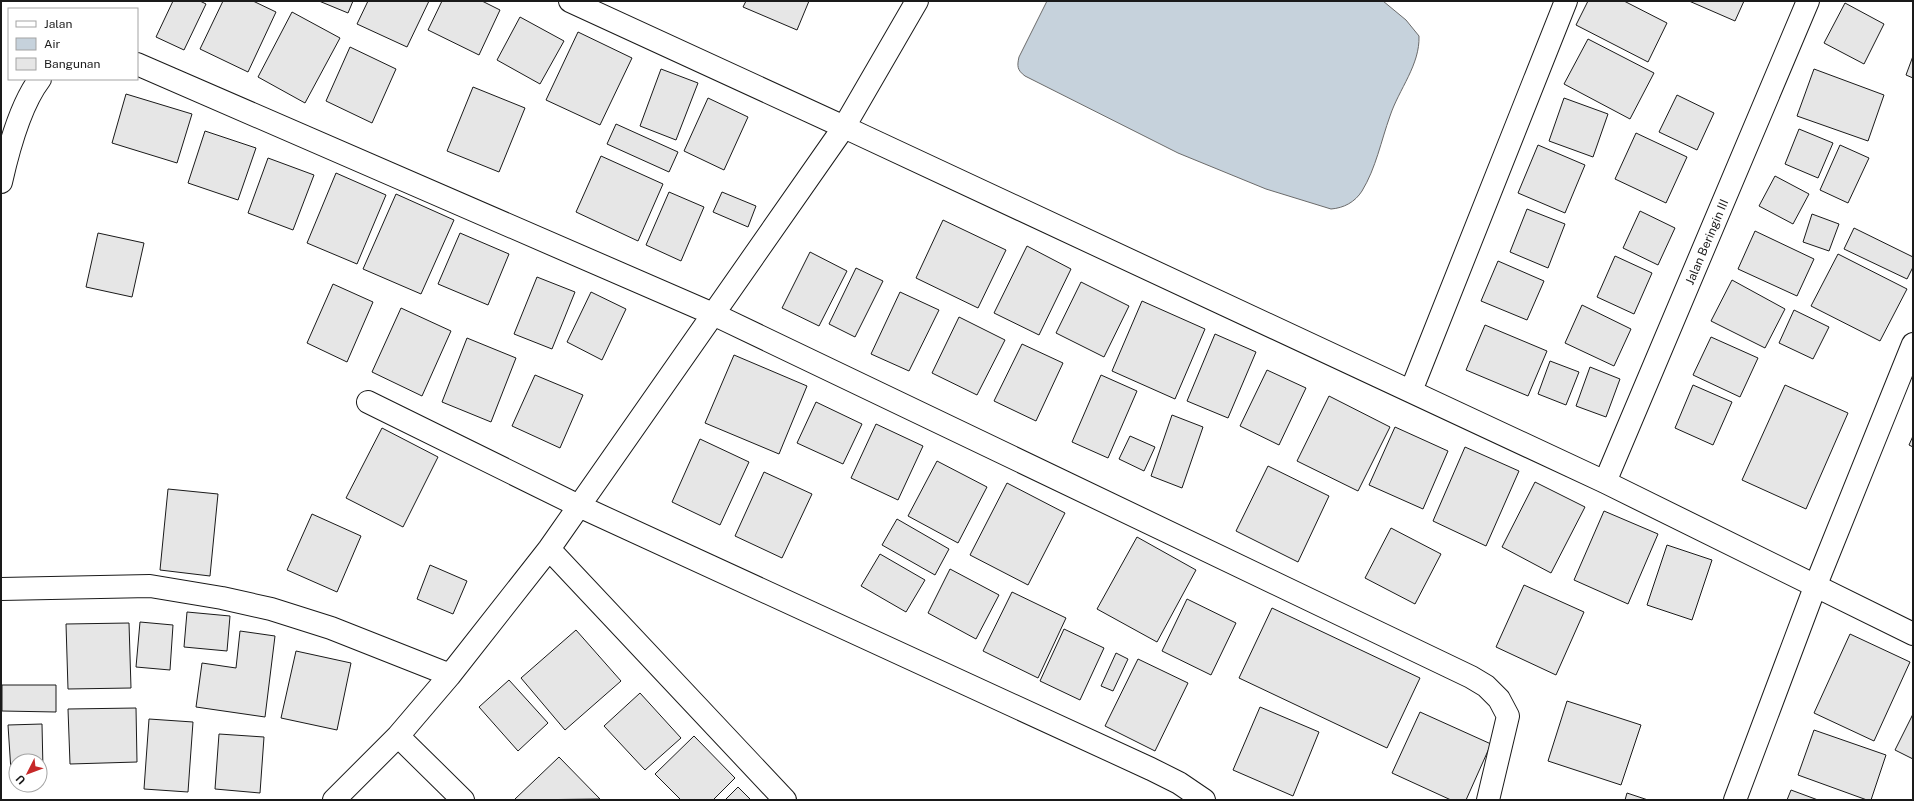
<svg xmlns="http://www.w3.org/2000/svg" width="1914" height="801" font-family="'Public Sans',sans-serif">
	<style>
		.water { fill: #c6d2dc; stroke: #6a6a6a }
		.building { fill: #e6e6e6; stroke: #1a1a1a }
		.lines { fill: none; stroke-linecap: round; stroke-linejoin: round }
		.street-casing { stroke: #1a1a1a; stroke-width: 24 }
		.street { stroke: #fff; stroke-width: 22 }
		.labels { text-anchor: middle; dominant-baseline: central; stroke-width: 3; stroke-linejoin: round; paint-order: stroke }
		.street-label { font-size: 12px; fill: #1a1a1a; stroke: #fff }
	</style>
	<rect width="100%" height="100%" fill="#fff"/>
	<path class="water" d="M 1047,1 L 1383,1 L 1406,20 L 1419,36 C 1420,65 1399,89 1390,116 C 1381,141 1376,168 1362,191 C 1355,202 1344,208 1331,209 L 1266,189 L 1178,153 L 1025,76 C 1017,70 1017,66 1019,57 Z"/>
	<path class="building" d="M 173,1 L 200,1 L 206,4 L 184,50 L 156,37 Z
		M 223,1 L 253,1 L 276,12 L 248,72 L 200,49 Z
		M 319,1 L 353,1 L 348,13 Z
		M 368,1 L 429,1 L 407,47 L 357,24 Z
		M 442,1 L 482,1 L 500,10 L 479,55 L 428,30 Z
		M 746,1 L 809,1 L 797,30 L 743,7 Z
		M 1588,1 L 1624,1 L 1667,23 L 1648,62 L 1576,25 Z
		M 1689,1 L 1744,1 L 1735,21 Z
		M 1845,3 L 1884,24 L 1864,64 L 1824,43 Z
		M 292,12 L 340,38 L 305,103 L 258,77 Z
		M 520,17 L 564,41 L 540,84 L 497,60 Z
		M 578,32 L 632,58 L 600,125 L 546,100 Z
		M 1588,39 L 1654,73 L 1630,119 L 1564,84 Z
		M 350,47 L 396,69 L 372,123 L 326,101 Z
		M 1913,56 L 1913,78 L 1906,75 Z
		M 661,69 L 698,83 L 676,140 L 640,126 Z
		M 1814,69 L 1884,95 L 1868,141 L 1797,116 Z
		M 473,87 L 525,108 L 499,172 L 447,151 Z
		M 126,94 L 192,114 L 177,163 L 112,143 Z
		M 1677,95 L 1714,113 L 1697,150 L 1659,132 Z
		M 708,98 L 748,117 L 724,170 L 684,151 Z
		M 1564,98 L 1608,114 L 1593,157 L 1549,141 Z
		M 616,124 L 678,152 L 669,172 L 607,144 Z
		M 1799,129 L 1833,143 L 1818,178 L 1785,164 Z
		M 205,131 L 256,148 L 238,200 L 188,183 Z
		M 1636,133 L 1687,157 L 1666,203 L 1615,179 Z
		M 1538,145 L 1585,165 L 1565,213 L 1518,193 Z
		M 1840,145 L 1869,158 L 1848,203 L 1820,190 Z
		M 601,156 L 663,184 L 638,241 L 576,212 Z
		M 268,158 L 314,175 L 293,230 L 248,213 Z
		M 336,173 L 386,195 L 357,264 L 307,243 Z
		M 1775,176 L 1809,194 L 1793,224 L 1759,206 Z
		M 669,192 L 704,207 L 681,261 L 646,245 Z
		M 722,192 L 756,206 L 748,227 L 713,212 Z
		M 396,194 L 454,220 L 421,294 L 363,269 Z
		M 1527,209 L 1565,224 L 1548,268 L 1510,252 Z
		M 1640,211 L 1675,228 L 1658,265 L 1623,248 Z
		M 1812,214 L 1839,224 L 1829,251 L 1803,242 Z
		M 943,220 L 1006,250 L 978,308 L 916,278 Z
		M 1854,228 L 1913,257 L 1913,267 L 1907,279 L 1844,249 Z
		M 1755,231 L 1814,259 L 1797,296 L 1738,269 Z
		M 98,233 L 144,243 L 132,297 L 86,287 Z
		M 460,233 L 509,254 L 488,305 L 438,284 Z
		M 1027,246 L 1071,269 L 1039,335 L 994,313 Z
		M 810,252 L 847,271 L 819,326 L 782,308 Z
		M 1838,254 L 1907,289 L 1880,341 L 1811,306 Z
		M 1615,256 L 1652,273 L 1634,314 L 1597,297 Z
		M 1498,261 L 1544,281 L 1527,320 L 1481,301 Z
		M 856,268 L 883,281 L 855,337 L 829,324 Z
		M 537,277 L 575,292 L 552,349 L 514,334 Z
		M 1732,280 L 1785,309 L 1765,348 L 1711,321 Z
		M 1081,282 L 1129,306 L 1104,357 L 1056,333 Z
		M 333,284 L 373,302 L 347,362 L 307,343 Z
		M 591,292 L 626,309 L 602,360 L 567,342 Z
		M 900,292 L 939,310 L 909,371 L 871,354 Z
		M 1142,301 L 1205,329 L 1175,399 L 1112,371 Z
		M 1582,305 L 1631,329 L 1614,366 L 1565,343 Z
		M 401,308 L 451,331 L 422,396 L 372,372 Z
		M 1794,310 L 1829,327 L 1813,359 L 1779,343 Z
		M 959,317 L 1005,340 L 977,395 L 932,373 Z
		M 1485,325 L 1547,351 L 1528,396 L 1466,370 Z
		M 1215,334 L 1256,352 L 1228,418 L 1187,401 Z
		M 1711,337 L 1758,358 L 1740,397 L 1693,375 Z
		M 467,338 L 516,358 L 491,422 L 442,402 Z
		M 1022,344 L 1063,363 L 1036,421 L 994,401 Z
		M 734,355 L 807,386 L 779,454 L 705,423 Z
		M 1550,361 L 1579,372 L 1566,405 L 1538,394 Z
		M 1590,367 L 1620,379 L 1606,417 L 1576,406 Z
		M 1267,370 L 1306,388 L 1279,445 L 1240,426 Z
		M 535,375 L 583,395 L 560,448 L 512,426 Z
		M 1101,375 L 1137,391 L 1108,458 L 1072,442 Z
		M 1693,385 L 1732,402 L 1713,445 L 1675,428 Z
		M 1785,385 L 1848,413 L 1806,509 L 1742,480 Z
		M 1329,396 L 1390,427 L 1358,491 L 1297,461 Z
		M 816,402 L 862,424 L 843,464 L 797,443 Z
		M 1172,415 L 1203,427 L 1182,488 L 1151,476 Z
		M 876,424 L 923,446 L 898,500 L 851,478 Z
		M 1395,427 L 1448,451 L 1423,509 L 1369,485 Z
		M 382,428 L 438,457 L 403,527 L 346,498 Z
		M 1130,436 L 1155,447 L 1144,471 L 1119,459 Z
		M 1913,436 L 1913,447 L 1909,445 Z
		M 700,439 L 749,462 L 720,525 L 672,502 Z
		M 1465,447 L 1519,471 L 1486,546 L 1433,521 Z
		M 937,461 L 987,487 L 958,543 L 908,516 Z
		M 1268,466 L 1329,496 L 1298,562 L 1236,531 Z
		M 764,472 L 812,494 L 782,558 L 735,536 Z
		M 1535,482 L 1585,507 L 1551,573 L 1502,547 Z
		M 1007,483 L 1065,513 L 1028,585 L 970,555 Z
		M 168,489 L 218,494 L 210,576 L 160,570 Z
		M 1604,511 L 1658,534 L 1628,604 L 1574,580 Z
		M 312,514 L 361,536 L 337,592 L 287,570 Z
		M 897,519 L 949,549 L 935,575 L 882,545 Z
		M 1391,528 L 1441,554 L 1415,604 L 1365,578 Z
		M 1137,537 L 1196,570 L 1157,642 L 1097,609 Z
		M 1667,545 L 1712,560 L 1692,620 L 1647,605 Z
		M 880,554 L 925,580 L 906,612 L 861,586 Z
		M 430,565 L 467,581 L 453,614 L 417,599 Z
		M 950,569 L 999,595 L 976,639 L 928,613 Z
		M 1524,585 L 1584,612 L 1556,675 L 1496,647 Z
		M 1012,592 L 1066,618 L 1038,678 L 983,651 Z
		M 1187,599 L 1236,623 L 1211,675 L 1162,651 Z
		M 1272,608 L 1420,678 L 1387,748 L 1239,678 Z
		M 187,612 L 230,616 L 227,651 L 184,647 Z
		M 140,622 L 173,625 L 170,670 L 136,667 Z
		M 129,623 L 131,688 L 68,689 L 66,624 Z
		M 1064,629 L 1104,648 L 1080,700 L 1040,681 Z
		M 576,630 L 621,681 L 565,730 L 521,678 Z
		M 240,631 L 275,636 L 265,717 L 196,707 L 202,663 L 236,668 Z
		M 1850,634 L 1910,662 L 1874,741 L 1814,713 Z
		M 296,651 L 351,663 L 337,730 L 281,718 Z
		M 1116,653 L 1128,659 L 1113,691 L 1101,686 Z
		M 1138,659 L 1188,683 L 1155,751 L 1105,726 Z
		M 509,680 L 548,723 L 518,751 L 479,707 Z
		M 2,685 L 56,685 L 56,712 L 2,711 Z
		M 640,693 L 681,738 L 645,770 L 604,726 Z
		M 1567,701 L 1641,725 L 1621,785 L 1548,761 Z
		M 1260,707 L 1319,732 L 1293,796 L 1233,770 Z
		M 136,708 L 137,762 L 70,764 L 68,709 Z
		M 1420,712 L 1491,744 L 1466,800 L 1451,800 L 1392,773 Z
		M 1913,714 L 1913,759 L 1895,750 Z
		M 149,719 L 193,722 L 188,792 L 144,789 Z
		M 42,724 L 43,770 L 40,770 L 40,761 L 16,761 L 16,771 L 11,771 L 8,725 Z
		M 1814,730 L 1886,755 L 1871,800 L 1867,800 L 1798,775 Z
		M 219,734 L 264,737 L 260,793 L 215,789 Z
		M 694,736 L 735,778 L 713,800 L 681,800 L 655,774 Z
		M 559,757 L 600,799 L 516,800 L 515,799 Z
		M 738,787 L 751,800 L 725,800 Z
		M 1791,790 L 1818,800 L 1787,800 Z
		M 1627,793 L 1648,800 L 1625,800 Z"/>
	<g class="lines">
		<defs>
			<path id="street" d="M 917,1 L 844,127 L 1605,482 L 1913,634
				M 137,64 L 713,314 L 1471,677 L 1486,686 L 1499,699 L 1508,716 L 1488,800
				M 1,182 C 8,151 20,105 40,79
				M 1411,391 L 1566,1
				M 368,402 L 579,506 L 1151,769 L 1179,783 L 1204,800
				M 1605,482 L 1808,1
				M 549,549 L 785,800
				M 1,589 L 150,586 L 222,598 L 271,609 L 331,628 L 450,675
				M 398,736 L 463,800
				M 334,800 L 398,736 L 450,675 L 549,549 L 844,127 L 570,1
				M 1735,800 L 1815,587 L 1913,344"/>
		</defs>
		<use href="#street" class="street-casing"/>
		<use href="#street" class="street"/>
	</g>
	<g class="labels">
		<g class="street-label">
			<text transform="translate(1707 242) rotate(-67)">Jalan Beringin III</text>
		</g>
	</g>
	<rect width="1914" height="801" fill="none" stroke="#1a1a1a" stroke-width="4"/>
	<rect x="8" y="8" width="130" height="72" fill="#ffffff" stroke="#a3a3a3"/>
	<rect x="16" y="21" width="20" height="6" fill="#ffffff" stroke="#a3a3a3"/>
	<text x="44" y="28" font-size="12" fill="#1a1a1a">Jalan</text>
	<rect x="16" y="38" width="20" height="12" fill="#c6d2dc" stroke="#a3a3a3"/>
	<text x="44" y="48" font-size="12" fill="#1a1a1a">Air</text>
	<rect x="16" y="58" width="20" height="12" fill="#e6e6e6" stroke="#a3a3a3"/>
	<text x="44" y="68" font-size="12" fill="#1a1a1a">Bangunan</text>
	<g transform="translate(28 773) rotate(228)"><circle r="19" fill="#ffffff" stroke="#a3a3a3"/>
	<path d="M0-3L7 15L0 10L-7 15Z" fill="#c62828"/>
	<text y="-6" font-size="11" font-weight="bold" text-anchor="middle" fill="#1a1a1a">U</text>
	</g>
</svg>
